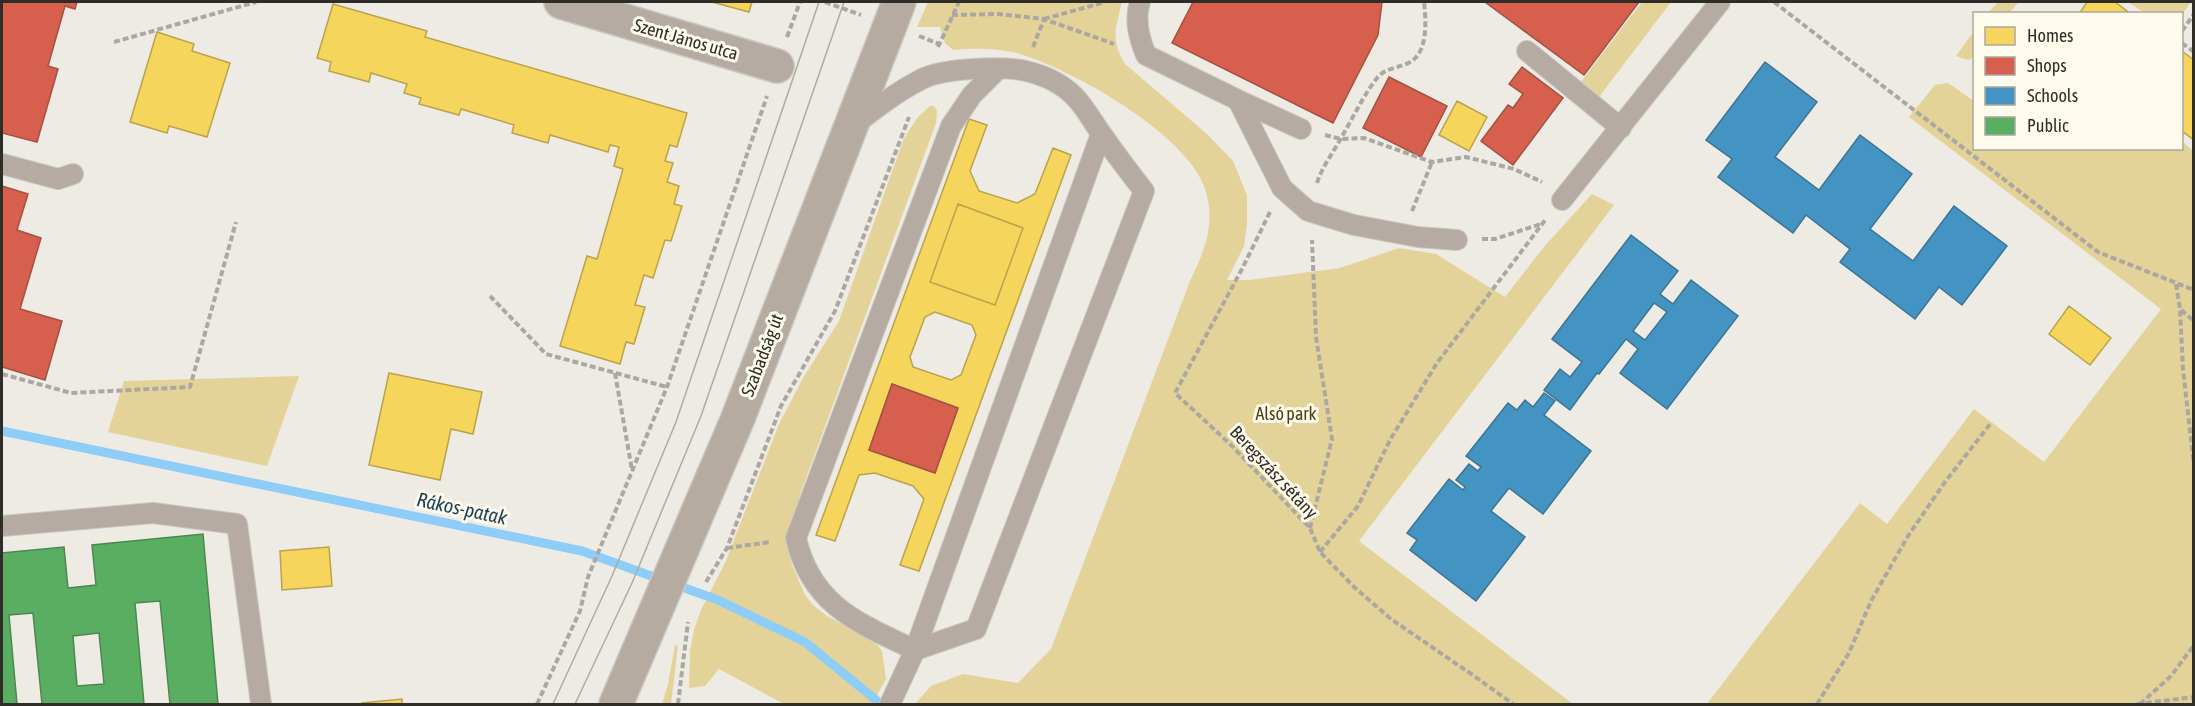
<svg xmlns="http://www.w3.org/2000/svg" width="2195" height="706" font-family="'Asap Condensed',sans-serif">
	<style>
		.green { fill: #e3d398 }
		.homes { fill: #f6d55c; stroke: #baa34c; stroke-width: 1.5; fill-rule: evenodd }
		.shops { fill: #d6604d; stroke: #a45142; stroke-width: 1.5 }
		.schools { fill: #4393c3; stroke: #3d7494; stroke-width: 1.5; fill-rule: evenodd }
		.public { fill: #5aae61; stroke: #4d8750; stroke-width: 1.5; fill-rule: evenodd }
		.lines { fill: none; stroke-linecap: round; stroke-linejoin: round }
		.stream { stroke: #8ecdf7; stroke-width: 9 }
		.lane-casing { stroke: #cac8c2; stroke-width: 22 }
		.street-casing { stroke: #cac8c2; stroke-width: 36 }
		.primary-casing { stroke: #cac8c2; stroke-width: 36 }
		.path { stroke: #ada7a1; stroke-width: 4; stroke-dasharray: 6 3; stroke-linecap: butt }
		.lane { stroke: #b5aba2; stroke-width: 20 }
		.street { stroke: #b5aba2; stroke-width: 33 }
		.primary { stroke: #b5aba0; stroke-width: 33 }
		.tram { stroke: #b1aaa3; stroke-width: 1.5 }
		.labels { text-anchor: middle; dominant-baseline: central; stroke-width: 6; stroke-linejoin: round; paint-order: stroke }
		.street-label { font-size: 18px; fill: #2f2d28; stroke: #fefaec }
		.park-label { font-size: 18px; fill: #4b4015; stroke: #fefaec }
		.water-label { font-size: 20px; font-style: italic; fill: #1a3f59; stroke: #fefaec }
	</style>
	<rect width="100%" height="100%" fill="#edebe3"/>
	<path class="green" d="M 928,2 L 1122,2 C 1116,27 1110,40 1125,64 L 1207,134 L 1233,161 L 1247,195 L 1247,224 L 1244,246 L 1227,280 L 1249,280 L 1340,268 L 1399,248 L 1436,254 L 1505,297 L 1543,248 L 1592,194 L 1614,205 L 1359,541 L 1573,704 L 915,704 L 931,686 L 963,674 L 1018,683 L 1051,649 L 1190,281 C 1205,250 1216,223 1205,189 C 1188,134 1066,65 1012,52 C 992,48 973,48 953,50 L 945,43 L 940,27 L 917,27 Z
		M 1642,2 L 1671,2 L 1599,97 L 1580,83 Z
		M 1998,2 L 2019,2 L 2009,13 L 1988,13 Z
		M 2128,2 L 2189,2 L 2190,3 L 2182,15 L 2145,13 Z
		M 1974,31 L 1974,57 L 1968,60 L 1956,56 Z
		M 1948,83 L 1974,101 L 1974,148 L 2182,148 L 2182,141 L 2193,151 L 2193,704 L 1707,704 L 1860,503 L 1887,524 L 1974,409 L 2044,462 L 2161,309 L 1909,117 L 1935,85 Z
		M 930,106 L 934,106 L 937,111 L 936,123 L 801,492 L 791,531 L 791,562 L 805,595 L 813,605 L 827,616 L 875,642 L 882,651 L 886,679 L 872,704 L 784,704 L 719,669 L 705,686 L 689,688 L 690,651 L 694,630 L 701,610 L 725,563 L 779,424 L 803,378 L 839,321 L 904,138 L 918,117 Z
		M 299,376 L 267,466 L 108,432 L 124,381 Z
		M 675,645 L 678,646 L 671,704 L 662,704 L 668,684 Z"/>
	<path class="homes" d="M 712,2 L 752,2 L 749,12 Z
		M 2087,2 L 2115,2 L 2131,14 L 2079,14 Z
		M 333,4 L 427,31 L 425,37 L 687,113 L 677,147 L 670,145 L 665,161 L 673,163 L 667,182 L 679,186 L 674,204 L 682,206 L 671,241 L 665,240 L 653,278 L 644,275 L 635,305 L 645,307 L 634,344 L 626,342 L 620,364 L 560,346 L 587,256 L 597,259 L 623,169 L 614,166 L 619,147 L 610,145 L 608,152 L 550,135 L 548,143 L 512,133 L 514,125 L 461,109 L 459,115 L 419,104 L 421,98 L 404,93 L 407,84 L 371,73 L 369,82 L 329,71 L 331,62 L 317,58 Z
		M 157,32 L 194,44 L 192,51 L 230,63 L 207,137 L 169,126 L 167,133 L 130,122 Z
		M 2182,51 L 2194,60 L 2194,140 L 2182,131 Z
		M 1457,101 L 1487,117 L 1469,151 L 1439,135 Z
		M 969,119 L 987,125 L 970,171 L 979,191 L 1017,203 L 1035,194 L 1053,148 L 1071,155 L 919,571 L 900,565 L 924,499 L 913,486 L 875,473 L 859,475 L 835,541 L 816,535 ZM 958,204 L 1023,228 L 995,305 L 930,282 ZM 935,312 L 972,325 L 976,335 L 961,375 L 951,380 L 913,367 L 910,357 L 925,317 ZM 892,384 L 958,408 L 935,473 L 869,450 Z
		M 958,204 L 1023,228 L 995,305 L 930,282 Z
		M 2069,306 L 2111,338 L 2090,365 L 2049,334 Z
		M 389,373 L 482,392 L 473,434 L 451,429 L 440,480 L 369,465 Z
		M 329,547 L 332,586 L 282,590 L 280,551 Z
		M 402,699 L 402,704 L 362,704 L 362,703 Z"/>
	<path class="shops" d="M 2,2 L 77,2 L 75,9 L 65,6 L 48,66 L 58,69 L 37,142 L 2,133 Z
		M 1193,2 L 1382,2 L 1378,35 L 1333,123 L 1172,43 Z
		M 1485,2 L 1639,2 L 1584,75 Z
		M 1522,67 L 1563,98 L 1513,165 L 1481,141 L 1508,105 L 1513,108 L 1523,94 L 1509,84 Z
		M 1389,77 L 1447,106 L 1421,157 L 1363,128 Z
		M 2,186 L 28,194 L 17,230 L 41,238 L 20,309 L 62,321 L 45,380 L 2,367 Z
		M 892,384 L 958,408 L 935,473 L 869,450 Z"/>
	<path class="schools" d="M 1765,62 L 1817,102 L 1775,157 L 1819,190 L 1860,135 L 1912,174 L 1870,229 L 1913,261 L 1954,206 L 2007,246 L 1962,305 L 1939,287 L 1915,319 L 1840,262 L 1850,249 L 1806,215 L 1793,233 L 1718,177 L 1732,159 L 1706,140 Z
		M 1631,235 L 1678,271 L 1660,294 L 1673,304 L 1691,280 L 1738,316 L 1667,409 L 1620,373 L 1638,349 L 1626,339 L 1599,374 L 1597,373 L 1570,410 L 1544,390 L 1560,369 L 1570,377 L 1582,362 L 1552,339 ZM 1654,303 L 1667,312 L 1645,340 L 1633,331 Z
		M 1544,393 L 1555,401 L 1544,415 L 1591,451 L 1543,514 L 1509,488 L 1491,511 L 1525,537 L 1476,601 L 1410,550 L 1417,540 L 1407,533 L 1449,479 L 1463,490 L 1465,487 L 1456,480 L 1469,464 L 1478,471 L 1481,467 L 1466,456 L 1508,403 L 1517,410 L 1525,400 L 1533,407 Z"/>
	<path class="public" d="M 203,534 L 218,704 L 170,704 L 160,601 L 135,603 L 144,704 L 42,704 L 33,613 L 9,615 L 17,704 L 2,704 L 2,553 L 64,547 L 68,588 L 96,585 L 92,545 ZM 99,633 L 104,684 L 77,686 L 73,636 Z"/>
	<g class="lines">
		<path class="stream" d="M 2,431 L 582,551 L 718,600 L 805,642 L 881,704"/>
		<defs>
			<path id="lane" d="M 1140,2 C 1134,20 1139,38 1146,55 L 1238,100 L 1282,188 L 1308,211 L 1354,225 L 1418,237 L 1457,240
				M 1527,51 L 1621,128
				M 1238,100 L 1301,129
				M 854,125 C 876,108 898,91 922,79 C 943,68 1003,66 1026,71 C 1043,75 1061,83 1074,96 C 1086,108 1093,123 1103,136 C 1116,155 1130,173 1144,191 L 976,629 L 915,650 C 858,623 811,605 796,538 L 951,126 L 972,95 L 997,70
				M 2,164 L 58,179 L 73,174
				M 1562,200 L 1720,2
				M 2,526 L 153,513 L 237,524 L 261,704
				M 890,704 L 915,650 L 1101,134"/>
			<path id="street" d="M 561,2 L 777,66"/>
			<path id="primary" d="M 616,704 L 738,418 L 899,2"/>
		</defs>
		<use href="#lane" class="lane-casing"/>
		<use href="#street" class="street-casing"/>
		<use href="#primary" class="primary-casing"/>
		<path class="path" d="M 825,2 L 861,15
			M 1774,2 L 2098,252 L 2194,290
			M 952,15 L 998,14 L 1044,19 L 1114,44
			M 1044,19 L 1105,2
			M 2182,31 L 2194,14
			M 919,36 L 939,44
			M 787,37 L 800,2
			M 114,42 L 256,2
			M 2182,43 L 2194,52
			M 938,47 L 959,2
			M 1033,47 L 1044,19
			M 1325,135 L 1341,139 L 1364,138 L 1432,162 L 1466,157 L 1514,169 L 1542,182
			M 1317,183 C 1322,167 1333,153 1341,138 C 1353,118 1363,96 1377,78 C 1385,68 1395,69 1406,64 C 1429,56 1426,21 1424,2
			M 1412,211 L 1432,162
			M 1270,212 L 1242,269 L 1175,393 L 1231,445 L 1310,528 L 1320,552 L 1354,587 L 1391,619 L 1477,678 L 1513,704
			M 1482,239 L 1495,239 L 1541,224
			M 2176,284 L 2180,309 L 2183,369 L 2194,466
			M 490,296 L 546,354 L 667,387
			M 2181,310 L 2194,321
			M 615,373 L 632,470
			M 2,374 L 71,393 L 190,387 L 236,222
			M 1310,528 L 1332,439 L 1316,337 L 1312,240
			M 727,548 L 770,542
			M 1320,552 L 1358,506 L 1390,440 L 1437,363 L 1546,219
			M 706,582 L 727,548 L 781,406 L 835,311 L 909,117
			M 537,704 L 580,611 L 588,577 L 667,387 L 767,96
			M 678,704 L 688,622
			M 1817,704 L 1849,653 L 1871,601 L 1908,536 L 1945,482 L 1991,423
			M 2137,704 L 2194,697
			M 2140,704 L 2171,676 L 2194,645"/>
		<use href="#lane" class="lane"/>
		<use href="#street" class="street"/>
		<use href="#primary" class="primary"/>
		<path class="tram" d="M 553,704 L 612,576 L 676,422 L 819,2
			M 575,704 L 632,583 L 701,416 L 844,2"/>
	</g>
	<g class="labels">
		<g class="street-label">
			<text transform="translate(686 39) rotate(16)">Szent János utca</text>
			<text transform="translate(762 355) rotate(-69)">Szabadság út</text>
			<text transform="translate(1274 472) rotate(47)">Beregszász sétány</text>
		</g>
		<g class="park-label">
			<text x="1286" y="413">Alsó park</text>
		</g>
		<g class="water-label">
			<text transform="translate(462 508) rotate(12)">Rákos-patak</text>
		</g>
	</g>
	<rect width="2195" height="706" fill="none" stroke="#2f2d28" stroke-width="6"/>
	<rect x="1973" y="12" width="210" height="138" fill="#fefaec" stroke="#aba89e" stroke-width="1.5"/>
	<rect x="1985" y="27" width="30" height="18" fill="#f6d55c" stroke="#aba89e" stroke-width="1.5"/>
	<text x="2027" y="42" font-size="18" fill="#2f2d28">Homes</text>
	<rect x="1985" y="57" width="30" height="18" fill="#d6604d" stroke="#aba89e" stroke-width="1.5"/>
	<text x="2027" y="72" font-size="18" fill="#2f2d28">Shops</text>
	<rect x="1985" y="87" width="30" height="18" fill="#4393c3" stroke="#aba89e" stroke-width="1.5"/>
	<text x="2027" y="102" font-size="18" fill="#2f2d28">Schools</text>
	<rect x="1985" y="117" width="30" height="18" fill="#5aae61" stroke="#aba89e" stroke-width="1.5"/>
	<text x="2027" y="132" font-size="18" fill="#2f2d28">Public</text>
</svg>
